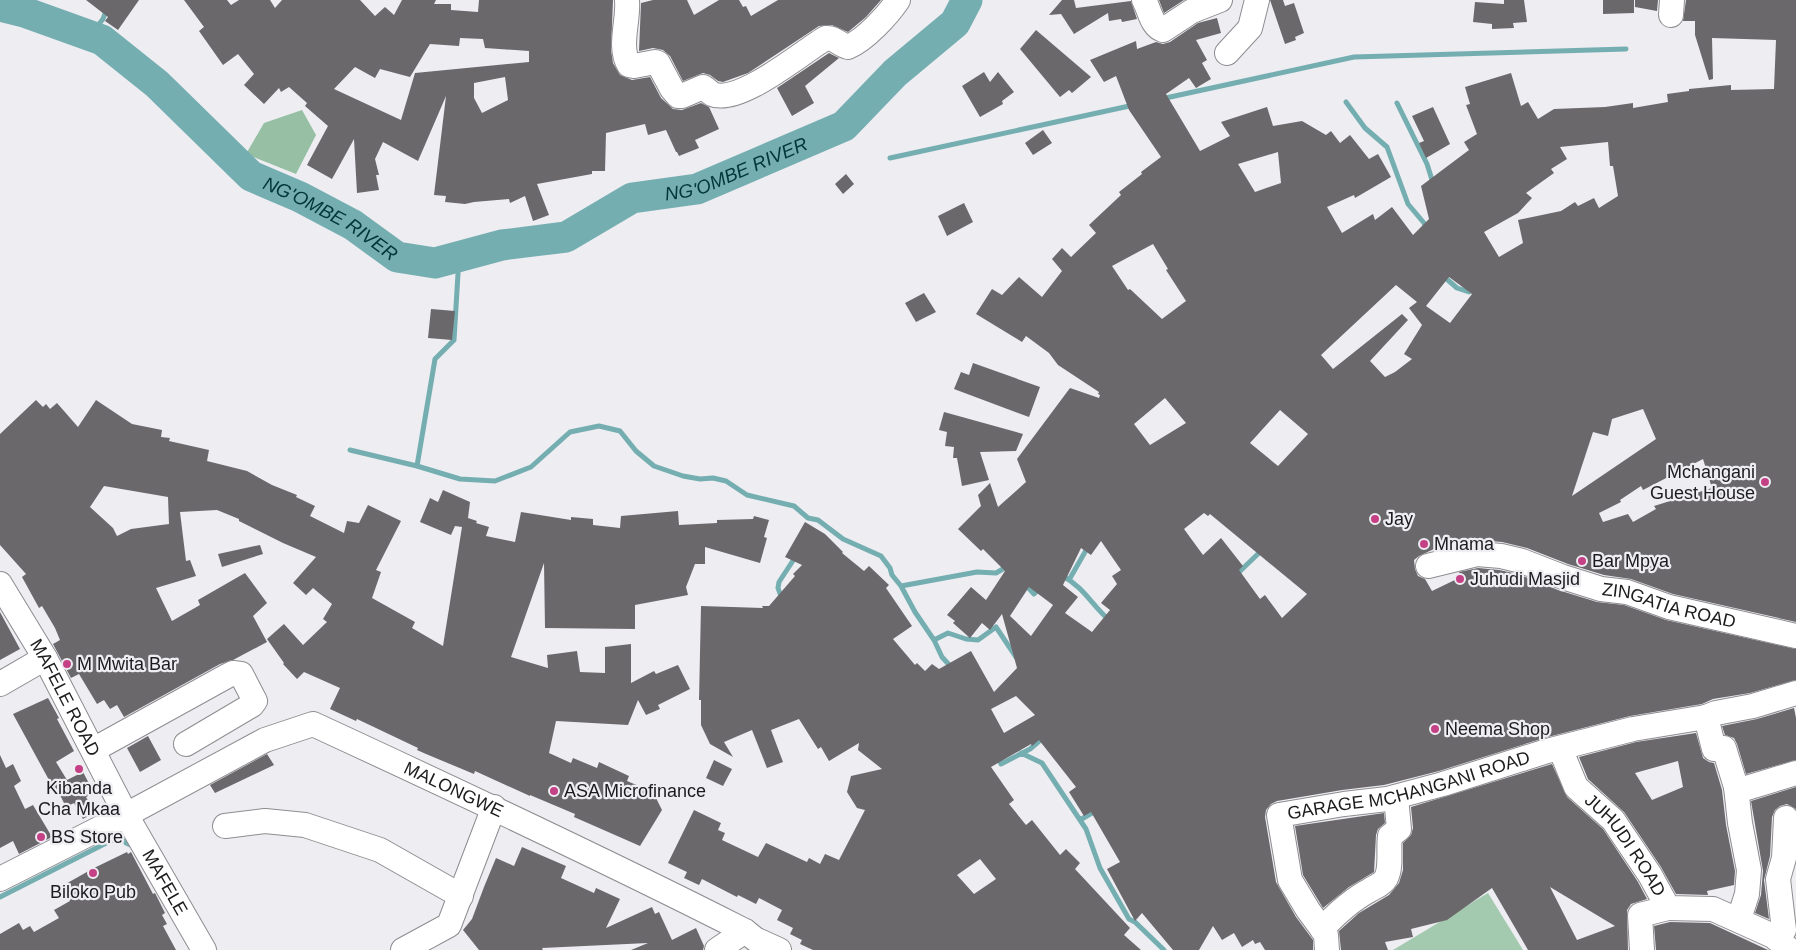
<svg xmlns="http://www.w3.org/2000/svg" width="1796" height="950" font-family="Helvetica,sans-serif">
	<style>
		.green { fill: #a3c9af }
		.forest { fill: #96bfa3 }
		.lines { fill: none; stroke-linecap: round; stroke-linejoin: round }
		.stream { stroke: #75aeb1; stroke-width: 5 }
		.river { stroke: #75aeb1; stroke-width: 31 }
		.building { fill: #6b686c; fill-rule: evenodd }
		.minor-casing { stroke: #8d8d91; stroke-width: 26 }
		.minor { stroke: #fff; stroke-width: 24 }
		.poi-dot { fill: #c54185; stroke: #ededf2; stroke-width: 2 }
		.labels { text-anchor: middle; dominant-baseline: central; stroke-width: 4.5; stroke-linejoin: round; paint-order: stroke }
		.poi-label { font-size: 18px; fill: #1c1c1e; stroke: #ededf2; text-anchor: start }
		.street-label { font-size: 18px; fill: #1c1c1e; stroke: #ededf2 }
		.water-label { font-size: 19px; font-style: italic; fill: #003739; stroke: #ededf2 }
	</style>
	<rect width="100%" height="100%" fill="#ededf2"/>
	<path class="green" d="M 1488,893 L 1523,950 L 1393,950 Z"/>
	<path class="forest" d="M 302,110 L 316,135 L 296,174 L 246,154 L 264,123 Z"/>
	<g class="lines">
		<path class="stream" d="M 66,27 L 86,46 L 92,33 L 103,19 L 110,0
			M 1161,99 L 1354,57 L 1626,49
			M 1346,102 L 1365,128 L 1387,147 L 1408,204 L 1424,223 L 1427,230
			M 1397,103 L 1427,164 L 1433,183
			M 890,158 L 1134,105
			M 1442,275 L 1457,288 L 1469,292 L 1473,288
			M 350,450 L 417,466 L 460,479 L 495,481 L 531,467 L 570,432 L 599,426 L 620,431 L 636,451 L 654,466 L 683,476 L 700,479 L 713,478 L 726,481 L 747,495 L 794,506 L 808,518 L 818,520 L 843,539 L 881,556 L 890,568 L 892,575 L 901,586 L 915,612 L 934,640 L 942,657 L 952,668
			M 417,466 L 435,359 L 454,340 L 459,257
			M 1061,575 C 1085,588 1090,603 1109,620
			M 1235,576 L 1263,549
			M 1069,580 L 1089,545
			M 1024,583 L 1034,594 L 1041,587
			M 901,586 L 977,572 L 996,573 L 1008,566
			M 782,599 L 778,588 L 779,582 L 796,556
			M 934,640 L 948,633 L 966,639 L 978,640 L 996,627 L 1016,657
			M 1021,753 L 1042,763 L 1086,829 L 1100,868 L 1129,919 L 1135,922 L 1164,950
			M 998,757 L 1001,764 L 1030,749 L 1044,737
			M 1080,820 L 1097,810
			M 0,897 L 120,836 L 123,835 L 126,843 L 135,847"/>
		<path class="river" id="s1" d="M 0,6 L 24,12 L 102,40 L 157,84 L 251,176 L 300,197 L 353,225 L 397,257 L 435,263 L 502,245 L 566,237 L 632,198 L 697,189 L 844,126 L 895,73 L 955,23 L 967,0"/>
	</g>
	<path class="building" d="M 86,0 L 139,0 L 118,30 L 105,21 L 108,17 Z
		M 184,0 L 227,0 L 231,5 L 239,0 L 270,0 L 275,8 L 282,0 L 360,0 L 375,16 L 385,7 L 394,15 L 402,0 L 436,0 L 434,4 L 451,4 L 451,10 L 478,12 L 479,0 L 613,0 L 611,50 L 613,63 L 620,75 L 632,80 L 650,77 L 661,98 L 673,109 L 682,110 L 701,103 L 709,107 L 719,129 L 695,140 L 699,148 L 679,156 L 677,152 L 676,152 L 666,130 L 648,135 L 645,124 L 606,133 L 605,171 L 592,171 L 592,174 L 537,184 L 549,215 L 533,221 L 525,196 L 510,203 L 509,199 L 474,202 L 465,204 L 445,202 L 446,196 L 434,195 L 446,96 L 418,161 L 383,142 L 375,159 L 379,175 L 376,175 L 379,190 L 357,193 L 354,139 L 332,179 L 307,165 L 328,126 L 305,106 L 307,103 L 289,87 L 281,92 L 279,88 L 264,104 L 244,85 L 254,74 L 238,54 L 223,65 L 199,31 L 204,27 ZM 460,38 L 483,39 L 485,48 L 529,51 L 529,62 L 415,73 L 401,120 L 334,89 L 355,67 L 375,78 L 380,69 L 410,77 L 430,44 L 459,46 ZM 505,77 L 508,100 L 482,113 L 474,98 L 474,83 Z
		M 653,0 L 687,0 L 694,15 L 719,0 L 739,0 L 743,7 L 746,6 L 751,16 L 778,0 L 881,0 L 866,17 L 848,32 L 832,25 L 819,26 L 748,73 L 723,82 L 718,81 L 710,75 L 703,73 L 683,81 L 670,56 L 663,50 L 653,48 L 639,51 L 641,3 Z
		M 1062,0 L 1074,0 L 1076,8 L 1131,1 L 1137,19 L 1122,22 L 1121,19 L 1109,21 L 1108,13 L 1074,34 L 1061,14 L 1049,15 Z
		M 1159,0 L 1184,0 L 1164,13 Z
		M 1270,0 L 1283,0 L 1285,6 L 1294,3 L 1304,33 L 1295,37 L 1296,40 L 1285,44 Z
		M 1504,0 L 1524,0 L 1527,22 L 1513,23 L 1514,28 L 1492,29 L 1492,24 L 1473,22 L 1475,2 L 1504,4 Z
		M 1603,0 L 1634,0 L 1634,13 L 1603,14 Z
		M 1635,0 L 1658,0 L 1657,11 L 1635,7 Z
		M 1686,0 L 1796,0 L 1796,622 L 1673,594 L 1631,579 L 1604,575 L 1568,564 L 1527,548 L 1502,542 L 1478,540 L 1453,546 L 1451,541 L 1419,556 L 1414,560 L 1415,569 L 1418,576 L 1425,579 L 1432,591 L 1461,577 L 1459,572 L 1478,568 L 1499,570 L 1518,574 L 1558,590 L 1597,602 L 1624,605 L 1666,620 L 1796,649 L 1796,680 L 1750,693 L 1713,699 L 1702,704 L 1630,716 L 1544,738 L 1439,771 L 1384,785 L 1342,790 L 1277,801 L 1271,804 L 1266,810 L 1265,817 L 1276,882 L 1296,917 L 1313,940 L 1313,950 L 1265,950 L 1260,942 L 1255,944 L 1253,940 L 1242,947 L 1234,933 L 1222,940 L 1213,926 L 1199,950 L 1173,950 L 1142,913 L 1135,921 L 1107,869 L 1120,862 L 1091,812 L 1084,816 L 1069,792 L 1076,787 L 1039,740 L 1032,746 L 1031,744 L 991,767 L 1014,800 L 1009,804 L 1026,825 L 1032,820 L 1060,855 L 1066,849 L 1080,863 L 1075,869 L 1130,928 L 1124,935 L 1141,950 L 813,950 L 800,944 L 802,940 L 790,934 L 793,928 L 777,920 L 782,910 L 759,898 L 756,904 L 738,895 L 737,897 L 702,879 L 699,885 L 684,878 L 687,872 L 668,863 L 694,810 L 721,823 L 718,830 L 725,833 L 722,840 L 758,857 L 766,843 L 807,862 L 809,858 L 820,864 L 825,854 L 839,860 L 865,810 L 857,808 L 847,792 L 851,776 L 882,769 L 858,750 L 859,743 L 829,761 L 821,747 L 818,749 L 799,719 L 771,730 L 783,762 L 767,768 L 752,730 L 724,742 L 733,757 L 710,744 L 701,725 L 701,700 L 699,700 L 701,606 L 763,608 L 762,606 L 769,606 L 795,576 L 793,574 L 802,565 L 785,557 L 805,522 L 825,534 L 843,552 L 842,553 L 864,571 L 869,566 L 889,585 L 886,588 L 912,626 L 893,639 L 915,665 L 917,663 L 925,671 L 932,664 L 939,669 L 971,651 L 994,692 L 1017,668 L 1002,614 L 990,630 L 982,623 L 970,638 L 953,623 L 955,621 L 947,615 L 971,587 L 986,600 L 1005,571 L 983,549 L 981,551 L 958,529 L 981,506 L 978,495 L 990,483 L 998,507 L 1026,482 L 1017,459 L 1070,388 L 1099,398 L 1100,395 L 1098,394 L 1099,392 L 1058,365 L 1049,353 L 1026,336 L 1022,342 L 976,314 L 992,289 L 1002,295 L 1019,277 L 1042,297 L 1062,271 L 1052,259 L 1062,248 L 1071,257 L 1096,233 L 1089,225 L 1121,195 L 1119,192 L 1142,174 L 1141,172 L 1161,157 L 1129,110 L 1116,76 L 1104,82 L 1090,60 L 1136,41 L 1137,49 L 1156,42 L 1163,44 L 1170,42 L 1198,23 L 1217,18 L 1221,33 L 1196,40 L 1207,60 L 1202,63 L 1211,79 L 1196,88 L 1189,78 L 1166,94 L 1200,151 L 1230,136 L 1221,122 L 1267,107 L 1273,126 L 1302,121 L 1326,135 L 1331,131 L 1340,143 L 1350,135 L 1369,159 L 1378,154 L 1391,177 L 1355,198 L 1354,195 L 1327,207 L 1342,233 L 1373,214 L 1375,220 L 1392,207 L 1413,235 L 1429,219 L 1421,186 L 1469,150 L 1464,142 L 1477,134 L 1466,105 L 1470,104 L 1465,87 L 1511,73 L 1521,106 L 1528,102 L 1538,119 L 1554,109 L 1605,107 L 1633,103 L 1633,108 L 1668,102 L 1667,94 L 1689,91 L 1689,89 L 1731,85 L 1731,90 L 1774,89 L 1776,40 L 1712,38 L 1713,79 L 1709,80 L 1695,35 L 1695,21 L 1683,21 ZM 1608,142 L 1610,166 L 1613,166 L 1618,196 L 1599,208 L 1594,198 L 1578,206 L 1575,202 L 1561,211 L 1518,220 L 1523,243 L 1499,257 L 1484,232 L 1518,213 L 1532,198 L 1526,193 L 1554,173 L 1551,169 L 1567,159 L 1560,147 ZM 1278,152 L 1281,183 L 1255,192 L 1238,164 ZM 1153,244 L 1168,269 L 1166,270 L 1186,301 L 1162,319 L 1130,289 L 1128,290 L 1112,266 ZM 1449,277 L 1472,294 L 1450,323 L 1426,306 ZM 1396,285 L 1417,302 L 1409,308 L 1422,325 L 1404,354 L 1412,359 L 1395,372 L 1385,377 L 1370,361 L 1408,320 L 1402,314 L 1333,369 L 1321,355 ZM 1165,398 L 1186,423 L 1150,445 L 1134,424 ZM 1643,409 L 1656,439 L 1572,496 L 1593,432 L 1608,436 L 1612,419 ZM 1280,410 L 1308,434 L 1278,466 L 1250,443 ZM 1703,459 L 1712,488 L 1654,506 L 1656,509 L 1633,522 L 1628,514 L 1603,522 L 1599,513 L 1621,502 L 1620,500 L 1641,486 L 1643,490 ZM 1204,513 L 1208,516 L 1210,514 L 1307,594 L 1282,618 L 1265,595 L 1260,599 L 1239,570 L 1243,566 L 1221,538 L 1203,555 L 1184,529 ZM 1101,541 L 1121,570 L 1112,576 L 1117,584 L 1101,603 L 1110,610 L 1092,632 L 1065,613 L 1078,597 L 1063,585 L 1081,548 L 1091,555 ZM 1029,587 L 1053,605 L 1031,636 L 1010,616 ZM 1016,696 L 1035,715 L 1004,733 L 991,709 ZM 980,859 L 996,879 L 974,894 L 957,875 Z
		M 1036,30 L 1091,77 L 1072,93 L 1069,90 L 1060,97 L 1020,49 Z
		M 829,53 L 839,58 L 805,86 L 814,103 L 792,116 L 777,88 Z
		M 984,72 L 990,82 L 998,72 L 1014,92 L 1002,101 L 1003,104 L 980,117 L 962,86 Z
		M 1433,107 L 1450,144 L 1426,158 L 1419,143 L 1424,141 L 1412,116 Z
		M 1043,130 L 1052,143 L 1033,155 L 1025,143 Z
		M 846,174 L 854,184 L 843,194 L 835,184 Z
		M 964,203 L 973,222 L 947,236 L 938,216 Z
		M 924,293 L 936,312 L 916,322 L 905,303 Z
		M 431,309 L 455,311 L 452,340 L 428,338 Z
		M 973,363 L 1040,387 L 1029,417 L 954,389 L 961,372 L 969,375 Z
		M 36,400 L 43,407 L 46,404 L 50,409 L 57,403 L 78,427 L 96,400 L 132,424 L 162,430 L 161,437 L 170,438 L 169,441 L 209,450 L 207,461 L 247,471 L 272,485 L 297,495 L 296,497 L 315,506 L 310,516 L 344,533 L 347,521 L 359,523 L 368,505 L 401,521 L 376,570 L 381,572 L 372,598 L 415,622 L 412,628 L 443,646 L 462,527 L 455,526 L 451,535 L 420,522 L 430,498 L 438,502 L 443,490 L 470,502 L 468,518 L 477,521 L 476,523 L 489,527 L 486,536 L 515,542 L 521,512 L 571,520 L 571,517 L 593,519 L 593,525 L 620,528 L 621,516 L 678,511 L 679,525 L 717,523 L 717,520 L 753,519 L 754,516 L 769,520 L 764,537 L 767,538 L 760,563 L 705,547 L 705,564 L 695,564 L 686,587 L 688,595 L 635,605 L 635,629 L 545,628 L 544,563 L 511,657 L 548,668 L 547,655 L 577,651 L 580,672 L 605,673 L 605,647 L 631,644 L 631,683 L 654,671 L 656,674 L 678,665 L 690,689 L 658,705 L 660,709 L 646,715 L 638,700 L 628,725 L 556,721 L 549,753 L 571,763 L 573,758 L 597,768 L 599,762 L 629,776 L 627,781 L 653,792 L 662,810 L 640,846 L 574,817 L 575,814 L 530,795 L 530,796 L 475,771 L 474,774 L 426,754 L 417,750 L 418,748 L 357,719 L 356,721 L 330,709 L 340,688 L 304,672 L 297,679 L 283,664 L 284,663 L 267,639 L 284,624 L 303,645 L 327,622 L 323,619 L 332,604 L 313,588 L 306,595 L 293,583 L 316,557 L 283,543 L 239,521 L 239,519 L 217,510 L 180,512 L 186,561 L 190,560 L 196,576 L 156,588 L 172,621 L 200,605 L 198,600 L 245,573 L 267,603 L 253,616 L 267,642 L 233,660 L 220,664 L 124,717 L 117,705 L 110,709 L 104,700 L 97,704 L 79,674 L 71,678 L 53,644 L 60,640 L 55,628 L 42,606 L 39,608 L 22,577 L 26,574 L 0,545 L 0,434 ZM 104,486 L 168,497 L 169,524 L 131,529 L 117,536 L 113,528 L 90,507 Z
		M 944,412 L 1023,434 L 1016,451 L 980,452 L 989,480 L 962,486 L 957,458 L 953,458 L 954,447 L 945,446 L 947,432 L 939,430 Z
		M 260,545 L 263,554 L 222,567 L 218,554 Z
		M 0,612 L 20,649 L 0,660 Z
		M 48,698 L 59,718 L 57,719 L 74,751 L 56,762 L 67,780 L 83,772 L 94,793 L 86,797 L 95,812 L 83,819 L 74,803 L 66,807 L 57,789 L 55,791 L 13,714 Z
		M 1794,708 L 1796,718 L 1796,760 L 1746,774 L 1737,744 L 1734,738 L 1725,735 L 1722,726 L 1757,719 Z
		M 1696,733 L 1703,758 L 1709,762 L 1714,763 L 1722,790 L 1726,825 L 1735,871 L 1734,885 L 1707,891 L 1708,895 L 1676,894 L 1661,867 L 1624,812 L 1588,779 L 1579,757 L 1636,742 ZM 1678,761 L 1683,787 L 1652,800 L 1635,773 Z
		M 148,736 L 161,760 L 140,772 L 127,748 Z
		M 267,754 L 274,765 L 215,793 L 210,785 Z
		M 0,755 L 6,768 L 13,764 L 21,781 L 14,786 L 25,809 L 33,805 L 52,837 L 19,854 L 13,841 L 0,848 Z
		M 714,760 L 732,769 L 723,786 L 706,778 Z
		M 1552,764 L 1567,797 L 1603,829 L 1638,882 L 1647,899 L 1631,904 L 1627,910 L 1628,950 L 1528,950 L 1492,888 L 1447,920 L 1411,929 L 1413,937 L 1385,942 L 1388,950 L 1341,950 L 1339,931 L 1359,913 L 1389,895 L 1399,883 L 1403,870 L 1403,843 L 1411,835 L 1413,828 L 1411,807 ZM 1550,887 L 1615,926 L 1577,940 Z
		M 1796,787 L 1796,809 L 1787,804 L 1780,806 L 1775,810 L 1772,817 L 1770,856 L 1764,880 L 1769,919 L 1755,913 L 1761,895 L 1763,871 L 1751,801 Z
		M 1384,813 L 1385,823 L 1378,829 L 1376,835 L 1374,872 L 1349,887 L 1323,908 L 1303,875 L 1295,826 Z
		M 522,847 L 566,866 L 561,878 L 594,893 L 596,888 L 620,899 L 606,928 L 652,907 L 655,914 L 659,912 L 672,940 L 696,928 L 704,946 L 703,950 L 631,950 L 648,943 L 542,948 L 543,950 L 479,950 L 463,930 L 472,919 L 484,887 L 496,858 L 514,866 Z
		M 127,852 L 128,854 L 131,852 L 153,894 L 155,893 L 165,913 L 162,915 L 167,924 L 163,926 L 176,950 L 0,950 L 0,934 L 19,923 L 23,930 L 30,926 L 34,932 L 59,918 L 54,910 L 70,901 L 62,886 L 94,868 Z
		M 1670,922 L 1710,923 L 1768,950 L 1656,950 L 1654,926 Z"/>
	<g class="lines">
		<defs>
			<g id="minor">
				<path d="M 627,0 C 629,21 618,46 629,65 L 634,66 L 655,62 L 658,63 L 672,89 L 678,96 L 682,96 L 703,87 C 707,89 709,92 712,94 C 739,106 803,51 826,38 C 834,37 840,45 848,47 C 865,40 888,15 898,0"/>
				<path d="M 1144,0 C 1150,10 1151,26 1163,30 L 1192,11 L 1220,0"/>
				<path d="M 1671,15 L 1672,0"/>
				<path d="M 1227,53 L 1250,28 L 1257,0"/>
				<path id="s2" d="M 1428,566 L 1477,554 L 1501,556 L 1522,561 L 1563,577 L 1601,589 L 1627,592 L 1669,607 L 1796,636"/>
				<path id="s3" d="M 0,584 L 45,658 L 126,815 L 204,950"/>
				<path d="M 0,684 L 45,658"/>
				<path d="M 1706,717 L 1714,749 L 1724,748 L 1736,787 L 1740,790 L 1796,773"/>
				<path id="s4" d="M 1560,748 L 1576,787 L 1613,820 L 1650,875 L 1668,908 L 1713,909 L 1773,936 L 1790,950"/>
				<path d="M 93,750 L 227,676 L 233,673 L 241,674 L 255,701 L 252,705 L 186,744"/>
				<path d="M 1736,787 L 1740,823 L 1749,870 L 1747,894 L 1739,919"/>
				<path d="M 225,826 L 265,821 L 305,825 L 380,850 L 461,896"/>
				<path id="s5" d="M 0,879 L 126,815 L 265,740 L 313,724 C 458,791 603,859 745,931 L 755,939 L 779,950"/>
				<path d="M 1322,929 C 1337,913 1351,900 1370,890 C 1376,886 1382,885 1386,878 C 1392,867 1388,848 1390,836 L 1399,829 L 1396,797"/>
				<path d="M 1784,930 L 1778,879 L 1784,858 L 1786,818"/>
				<path d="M 403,950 L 449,925 L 494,807"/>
				<path d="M 717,950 L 745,931"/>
				<path id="s6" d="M 1327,950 L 1326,935 L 1322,929 L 1308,910 L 1290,880 L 1279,815 L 1344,804 L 1387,799 L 1443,784 L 1547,751 L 1633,729 L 1706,717 L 1716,713 L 1753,706 L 1796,693"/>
				<path d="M 1642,950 L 1640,915 L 1668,908"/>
			</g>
		</defs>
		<use href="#minor" class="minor-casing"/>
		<use href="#minor" class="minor"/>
	</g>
	<g class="poi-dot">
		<circle cx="1765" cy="482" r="5"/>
		<circle cx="1375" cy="519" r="5"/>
		<circle cx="1424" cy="544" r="5"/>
		<circle cx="1582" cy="561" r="5"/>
		<circle cx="1460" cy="579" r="5"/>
		<circle cx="67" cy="664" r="5"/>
		<circle cx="1435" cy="729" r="5"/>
		<circle cx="79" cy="769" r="5"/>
		<circle cx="554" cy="791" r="5"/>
		<circle cx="41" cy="837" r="5"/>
		<circle cx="93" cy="873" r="5"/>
	</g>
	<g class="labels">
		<g class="poi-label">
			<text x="1755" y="472" text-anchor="end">Mchangani<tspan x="1755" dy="21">Guest House</tspan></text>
			<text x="1385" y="519">Jay</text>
			<text x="1434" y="544">Mnama</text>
			<text x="1592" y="561">Bar Mpya</text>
			<text x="1470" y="579">Juhudi Masjid</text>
			<text x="77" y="664">M Mwita Bar</text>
			<text x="1445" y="729">Neema Shop</text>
			<text x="79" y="788" text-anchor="middle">Kibanda<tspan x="79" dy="21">Cha Mkaa</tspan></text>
			<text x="564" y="791">ASA Microfinance</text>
			<text x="51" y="837">BS Store</text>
			<text x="93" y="892" text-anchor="middle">Biloko Pub</text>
		</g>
		<g class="street-label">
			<text stroke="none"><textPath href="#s2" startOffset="250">ZINGATIA ROAD</textPath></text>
			<text stroke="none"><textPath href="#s3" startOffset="131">MAFELE ROAD</textPath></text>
			<text stroke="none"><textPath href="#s6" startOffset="280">GARAGE MCHANGANI ROAD</textPath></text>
			<text stroke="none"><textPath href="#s5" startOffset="505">MALONGWE</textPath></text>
			<text stroke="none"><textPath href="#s4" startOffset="119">JUHUDI ROAD</textPath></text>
			<text stroke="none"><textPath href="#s3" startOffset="341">MAFELE</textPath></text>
		</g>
		<g class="water-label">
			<text stroke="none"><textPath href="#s1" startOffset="835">NG'OMBE RIVER</textPath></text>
			<text stroke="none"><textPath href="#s1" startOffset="400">NG'OMBE RIVER</textPath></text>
		</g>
	</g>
</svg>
